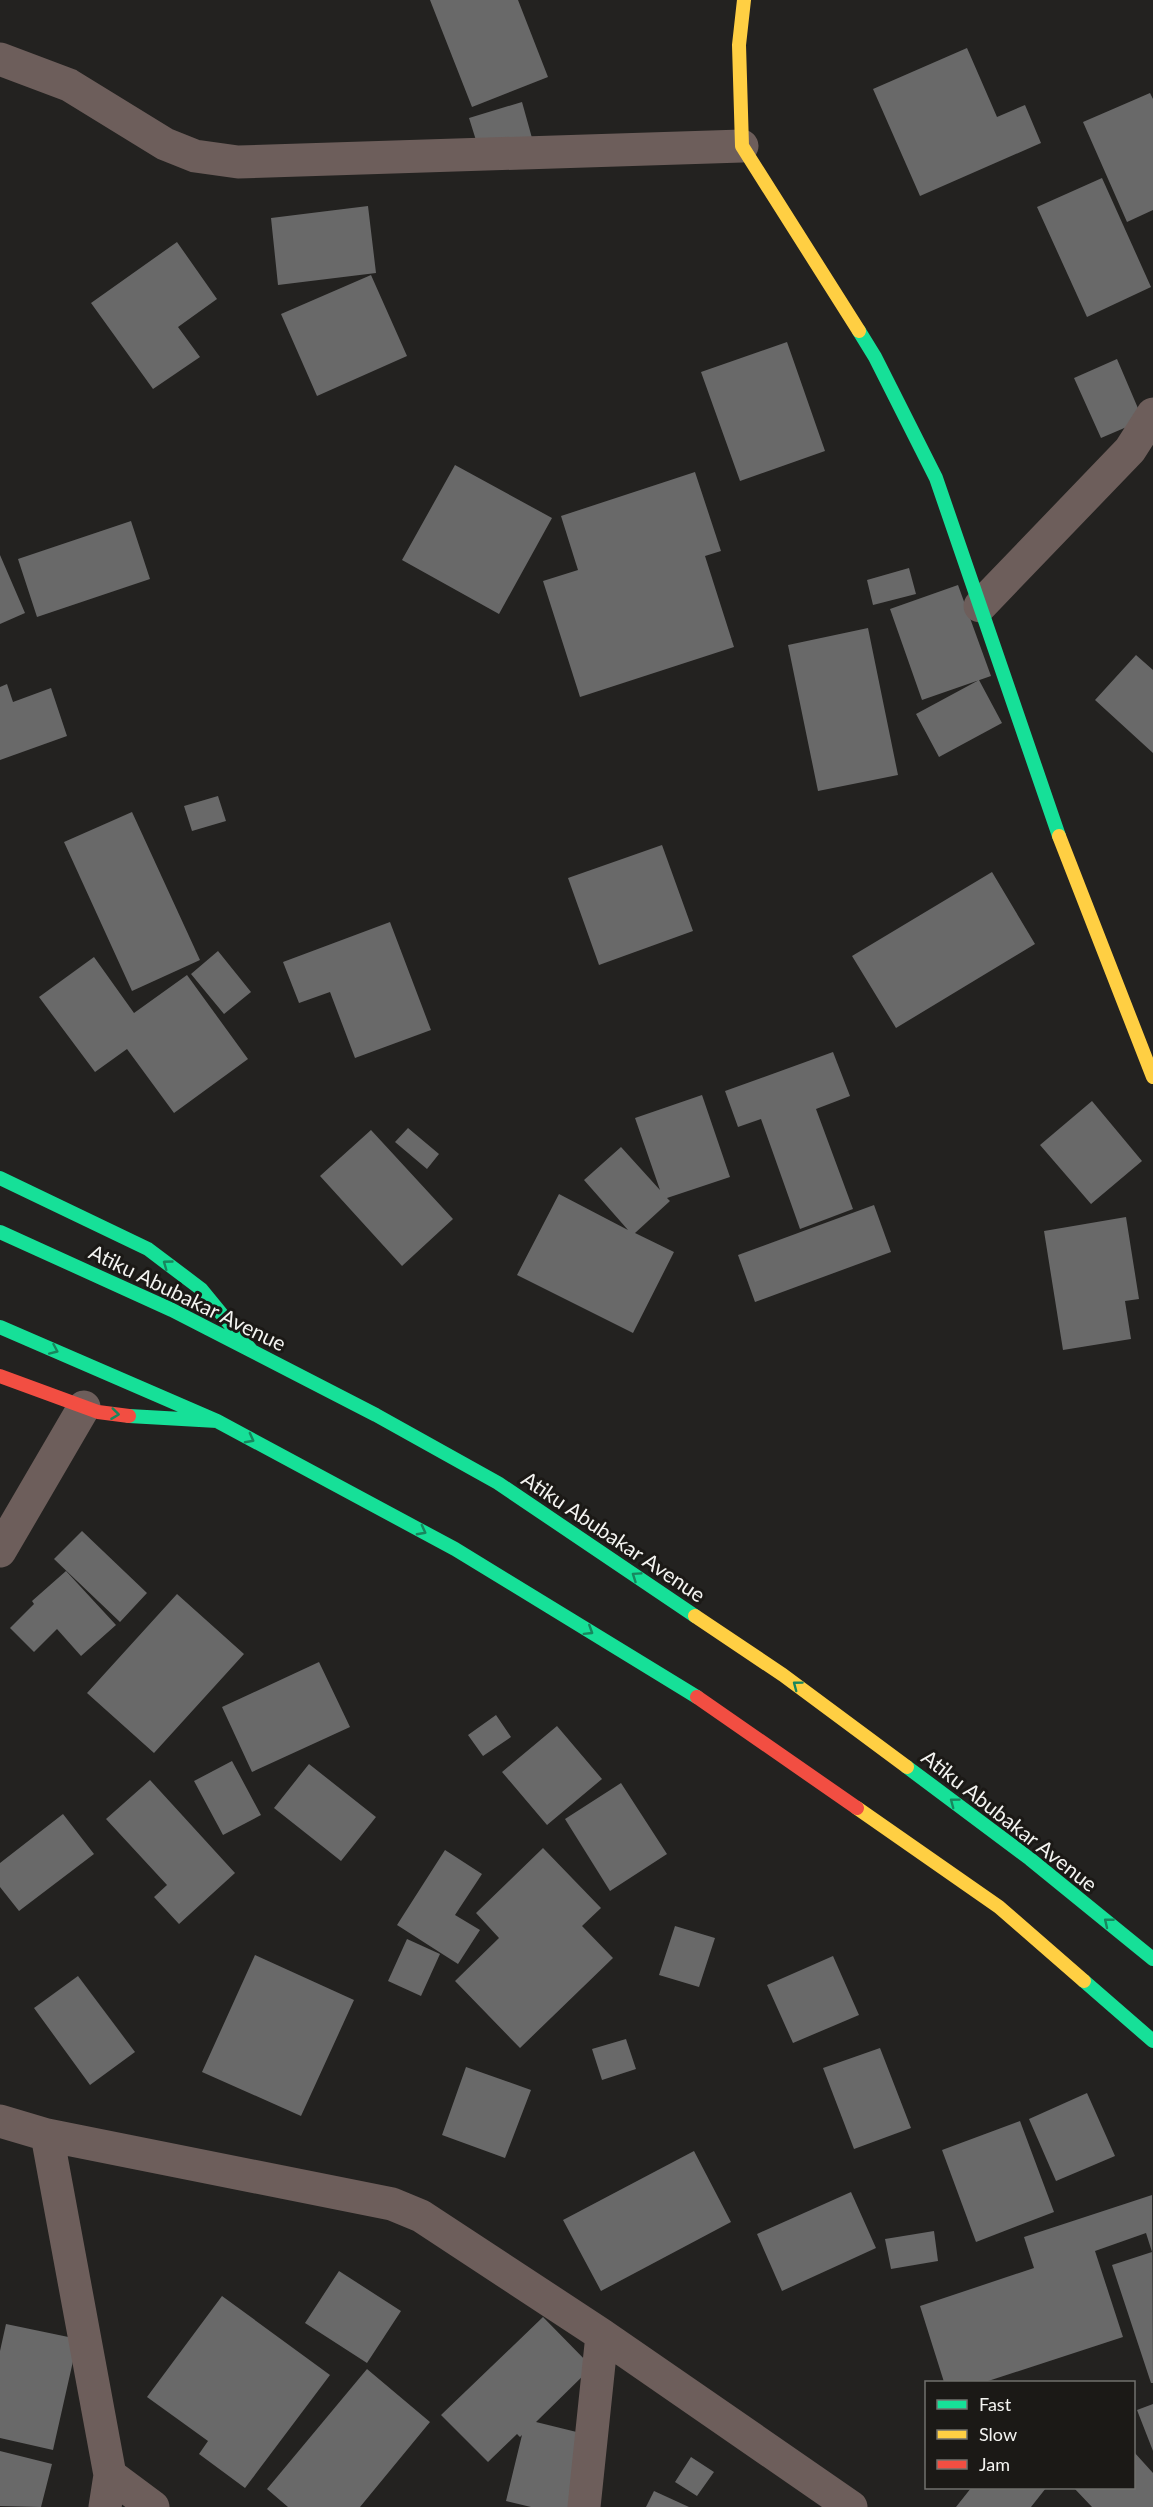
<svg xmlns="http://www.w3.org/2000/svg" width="1153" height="2507" font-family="Lato,sans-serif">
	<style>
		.building { fill: #696969 }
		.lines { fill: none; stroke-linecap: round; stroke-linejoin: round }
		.street { stroke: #6d5e5b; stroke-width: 33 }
		.fast { stroke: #16e098; stroke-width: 14 }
		.slow { stroke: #ffcf43; stroke-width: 14 }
		.jam { stroke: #f24e42; stroke-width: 14 }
		.oneway { stroke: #18865e }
		.labels { text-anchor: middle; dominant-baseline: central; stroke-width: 6; stroke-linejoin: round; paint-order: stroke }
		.street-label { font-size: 21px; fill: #f4f4f1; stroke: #1b1916 }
	</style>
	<rect width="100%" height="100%" fill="#232220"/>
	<path class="building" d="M 430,0 L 518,0 L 548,77 L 472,107 Z
		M 967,48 L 997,117 L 1025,105 L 1041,143 L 920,196 L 873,89 Z
		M 1150,93 L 1153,99 L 1153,210 L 1127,222 L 1083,122 Z
		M 522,102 L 532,138 L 480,153 L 469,118 Z
		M 1102,178 L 1151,287 L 1087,317 L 1037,207 Z
		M 368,206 L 376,273 L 278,285 L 271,218 Z
		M 177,242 L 217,299 L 178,327 L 200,357 L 153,389 L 91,303 Z
		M 371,275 L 407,356 L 317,396 L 281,314 Z
		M 787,342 L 825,451 L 740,481 L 701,372 Z
		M 1117,359 L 1143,420 L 1101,438 L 1074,378 Z
		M 455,465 L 552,518 L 499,614 L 402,560 Z
		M 695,472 L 721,551 L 705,556 L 734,647 L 580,697 L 543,581 L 578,570 L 561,516 Z
		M 131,521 L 150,579 L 37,617 L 18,559 Z
		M 0,555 L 25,613 L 0,624 Z
		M 909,568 L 916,594 L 873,605 L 867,580 Z
		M 958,585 L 991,676 L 922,700 L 890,609 Z
		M 868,628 L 898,775 L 818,791 L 788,645 Z
		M 1136,655 L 1153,670 L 1153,753 L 1095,700 Z
		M 979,680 L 1002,723 L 939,757 L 916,714 Z
		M 7,684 L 13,702 L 51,688 L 67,736 L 0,760 L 0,687 Z
		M 218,796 L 226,821 L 192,831 L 184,806 Z
		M 132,812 L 200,960 L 132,991 L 64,842 Z
		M 662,845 L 693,931 L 599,965 L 568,878 Z
		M 992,872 L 1035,944 L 896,1028 L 852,956 Z
		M 390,922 L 431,1030 L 355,1058 L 330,992 L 299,1003 L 283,962 Z
		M 218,951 L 251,992 L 224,1014 L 191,974 Z
		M 94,957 L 134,1013 L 187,975 L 248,1059 L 174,1113 L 127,1049 L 95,1072 L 39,997 Z
		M 833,1052 L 850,1096 L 816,1109 L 853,1209 L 800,1229 L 761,1119 L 738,1127 L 725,1091 Z
		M 702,1095 L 730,1177 L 667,1198 L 670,1201 L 635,1233 L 674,1252 L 633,1333 L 517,1275 L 559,1194 L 628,1230 L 584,1180 L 621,1147 L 660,1190 L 635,1118 Z
		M 1092,1101 L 1142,1161 L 1091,1204 L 1040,1145 Z
		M 408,1128 L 439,1154 L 427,1169 L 395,1142 Z
		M 371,1130 L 453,1219 L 402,1266 L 320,1176 Z
		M 874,1205 L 891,1252 L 755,1302 L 738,1255 Z
		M 1126,1217 L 1139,1299 L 1125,1301 L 1131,1339 L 1063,1350 L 1044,1231 Z
		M 82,1531 L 147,1593 L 120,1622 L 54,1559 Z
		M 66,1571 L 116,1625 L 81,1656 L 57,1629 L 34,1652 L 10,1628 L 34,1604 L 32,1601 Z
		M 177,1594 L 244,1654 L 154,1753 L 87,1693 Z
		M 319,1662 L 350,1727 L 252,1772 L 222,1707 Z
		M 496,1715 L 511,1737 L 483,1756 L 468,1735 Z
		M 557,1726 L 602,1779 L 547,1825 L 502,1772 Z
		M 232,1761 L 261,1815 L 223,1835 L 194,1781 Z
		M 309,1764 L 376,1817 L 341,1861 L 274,1808 Z
		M 150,1780 L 235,1873 L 179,1924 L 154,1897 L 167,1885 L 106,1819 Z
		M 621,1783 L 667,1854 L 610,1891 L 565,1819 Z
		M 63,1814 L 94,1854 L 19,1911 L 0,1887 L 0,1863 Z
		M 543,1848 L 601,1908 L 582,1926 L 613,1958 L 520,2048 L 455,1981 L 499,1938 L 476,1913 Z
		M 445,1850 L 482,1874 L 455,1915 L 480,1930 L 458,1964 L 397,1925 Z
		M 675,1926 L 715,1938 L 699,1987 L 659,1975 Z
		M 407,1939 L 440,1954 L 421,1996 L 388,1981 Z
		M 255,1955 L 354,2000 L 301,2116 L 202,2072 Z
		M 833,1956 L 859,2015 L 793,2043 L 767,1985 Z
		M 78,1976 L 135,2052 L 90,2085 L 34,2008 Z
		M 626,2039 L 636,2069 L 602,2080 L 592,2049 Z
		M 880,2048 L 911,2128 L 854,2149 L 823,2068 Z
		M 466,2067 L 531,2090 L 505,2158 L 442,2135 Z
		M 1087,2093 L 1115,2156 L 1056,2181 L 1029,2119 Z
		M 1020,2121 L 1054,2212 L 976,2242 L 942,2150 Z
		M 694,2151 L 731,2222 L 601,2291 L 563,2220 Z
		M 851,2192 L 876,2248 L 782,2291 L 757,2234 Z
		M 1152,2195 L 1153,2383 L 1151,2383 L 1112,2265 L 1152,2252 L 1146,2233 L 1095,2251 L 1123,2337 L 985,2382 L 944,2382 L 920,2306 L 1034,2268 L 1024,2237 Z
		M 934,2231 L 938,2261 L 891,2269 L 885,2239 Z
		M 339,2271 L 401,2311 L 367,2363 L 305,2323 Z
		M 222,2296 L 330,2375 L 245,2488 L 199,2454 L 208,2441 L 147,2397 Z
		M 543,2317 L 592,2367 L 536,2422 L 597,2437 L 579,2507 L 531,2507 L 506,2501 L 522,2435 L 520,2437 L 517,2434 L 488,2462 L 441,2415 Z
		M 6,2324 L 78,2339 L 53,2450 L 0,2438 L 0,2351 Z
		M 367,2369 L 430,2422 L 360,2507 L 288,2507 L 267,2489 Z
		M 1153,2404 L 1153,2451 L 1137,2410 Z
		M 0,2451 L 52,2464 L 41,2507 L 0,2506 Z
		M 1134,2452 L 1153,2473 L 1153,2507 L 1092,2507 L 1074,2488 L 1134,2488 Z
		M 691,2457 L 714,2472 L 697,2496 L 675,2482 Z
		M 971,2488 L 1046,2488 L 1031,2507 L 956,2507 Z
		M 654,2491 L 689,2507 L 646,2507 Z"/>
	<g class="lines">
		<path class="street" d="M 0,59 L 69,85 L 165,144 L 195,156 L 238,162 L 742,146
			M 980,606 L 1130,450 L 1153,414
			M 0,1551 L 84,1407
			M 0,2121 L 47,2135 L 392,2204 L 421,2216 L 602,2335 L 851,2507
			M 47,2135 L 110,2475 L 105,2507
			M 110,2475 L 153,2507
			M 584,2507 L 602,2335"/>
		<path class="fast" d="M 859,331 L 875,357 L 936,478 L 1059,836
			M 0,1178 L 148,1249 L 201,1289 L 251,1350
			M 0,1232 L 172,1310 L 376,1415 L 498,1483 L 695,1616
			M 0,1327 L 217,1421 L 455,1549 L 697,1697
			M 129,1416 L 217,1421
			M 907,1767 L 1030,1859 L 1153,1959
			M 1084,1981 L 1153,2041"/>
		<path class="slow" d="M 744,0 L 739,45 L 742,146 L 859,331
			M 1059,836 L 1153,1077
			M 695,1616 L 783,1675 L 907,1767
			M 857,1808 L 999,1907 L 1084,1981"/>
		<path class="jam" d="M 0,1376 L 98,1412 L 129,1416
			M 697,1697 L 857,1808"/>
	</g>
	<defs><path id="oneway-chevron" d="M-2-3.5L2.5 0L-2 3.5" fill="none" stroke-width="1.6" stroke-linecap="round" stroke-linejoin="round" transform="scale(1.5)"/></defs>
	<g class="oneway">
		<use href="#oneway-chevron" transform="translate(167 1264) rotate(-144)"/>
		<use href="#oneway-chevron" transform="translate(54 1350) rotate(24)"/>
		<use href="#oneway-chevron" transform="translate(115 1414) rotate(7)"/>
		<use href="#oneway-chevron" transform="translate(250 1439) rotate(28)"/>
		<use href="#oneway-chevron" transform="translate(422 1531) rotate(28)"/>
		<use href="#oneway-chevron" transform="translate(636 1576) rotate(-146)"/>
		<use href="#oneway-chevron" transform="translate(589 1631) rotate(32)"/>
		<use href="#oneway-chevron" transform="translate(797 1685) rotate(-143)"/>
		<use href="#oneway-chevron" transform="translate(954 1802) rotate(-143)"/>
		<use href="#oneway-chevron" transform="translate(1108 1922) rotate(-141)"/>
	</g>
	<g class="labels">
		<g class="street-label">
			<text transform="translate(188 1297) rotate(26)">Atiku Abubakar Avenue</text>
			<text transform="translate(614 1536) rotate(34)">Atiku Abubakar Avenue</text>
			<text transform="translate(1010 1820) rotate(38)">Atiku Abubakar Avenue</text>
		</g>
	</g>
	<rect x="925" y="2381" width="210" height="108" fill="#1b1916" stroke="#72716e" stroke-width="1.5"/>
	<rect x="937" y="2400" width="30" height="9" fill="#16e098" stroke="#72716e" stroke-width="1.5"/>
	<text x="979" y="2411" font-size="18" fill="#f4f4f1">Fast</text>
	<rect x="937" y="2430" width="30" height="9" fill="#ffcf43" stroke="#72716e" stroke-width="1.5"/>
	<text x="979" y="2441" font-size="18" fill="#f4f4f1">Slow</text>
	<rect x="937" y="2460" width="30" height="9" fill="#f24e42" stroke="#72716e" stroke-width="1.5"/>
	<text x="979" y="2471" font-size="18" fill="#f4f4f1">Jam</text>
</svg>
